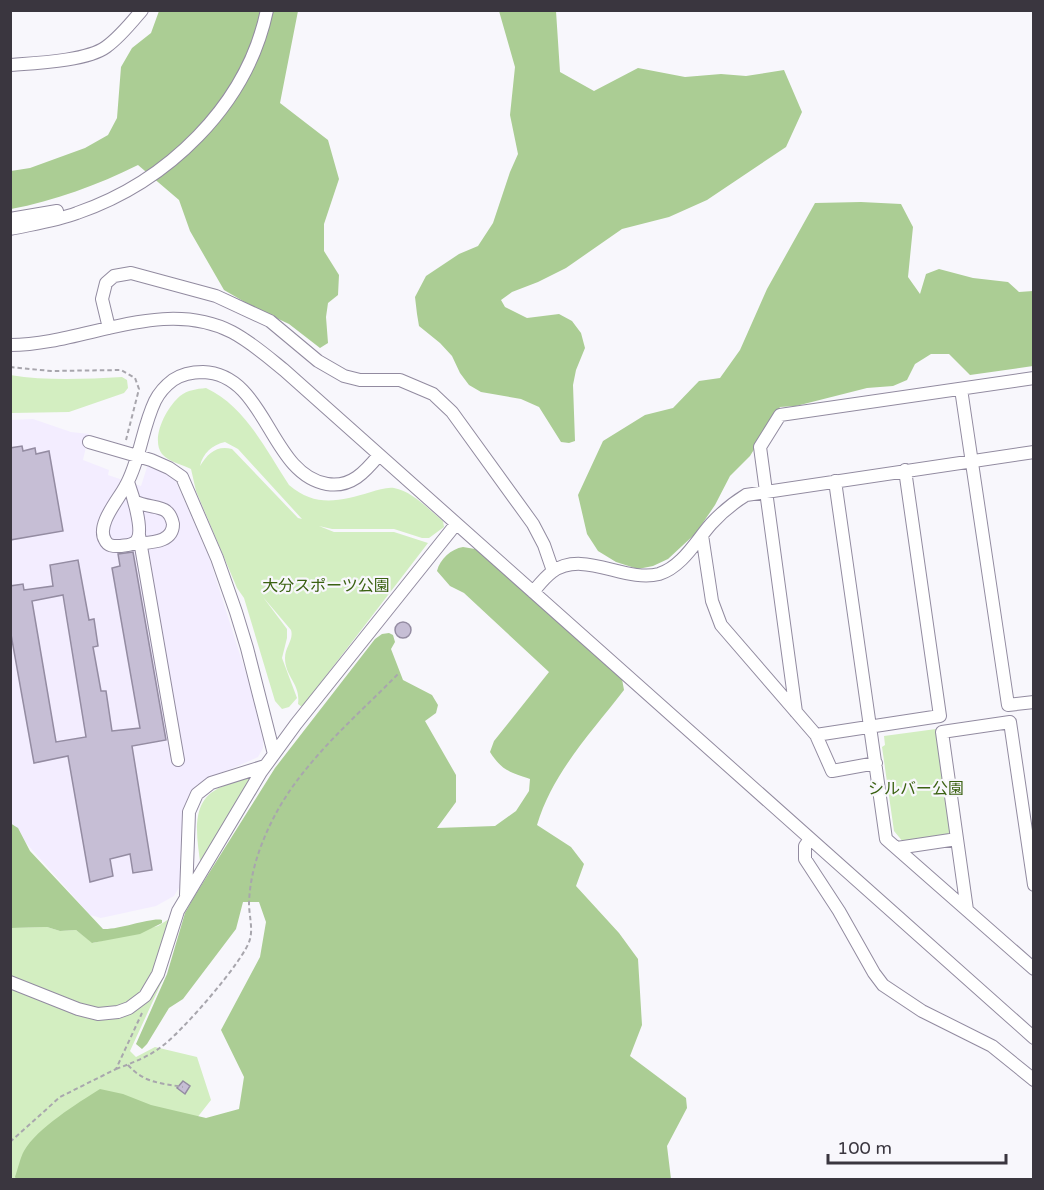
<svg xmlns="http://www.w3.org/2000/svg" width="1044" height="1190" font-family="'Varela Round','Noto Sans JP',sans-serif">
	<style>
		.built { fill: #f3edff }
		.green { fill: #d3eec1; fill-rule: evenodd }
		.forest { fill: #abcd94 }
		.building { fill: #c6bed5; stroke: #948ca2; stroke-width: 1.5; fill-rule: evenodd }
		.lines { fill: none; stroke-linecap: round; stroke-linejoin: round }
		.minor-casing { stroke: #928ba0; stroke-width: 14 }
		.path { stroke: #a8a6ad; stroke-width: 2; stroke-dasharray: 4.5 3; stroke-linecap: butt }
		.minor { stroke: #fff; stroke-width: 12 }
		.labels { text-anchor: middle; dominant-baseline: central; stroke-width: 4.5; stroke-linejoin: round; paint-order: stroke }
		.park-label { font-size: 16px; fill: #3b6212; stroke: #f8f7fc }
	</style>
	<rect width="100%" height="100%" fill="#f8f7fc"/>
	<path class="built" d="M 33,419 L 71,432 L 89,434 L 83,460 L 109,470 L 108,475 L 141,486 L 148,464 L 173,475 L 209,557 L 249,683 L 263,740 L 263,748 L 258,757 L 206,780 L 197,785 L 191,793 L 184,810 L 182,826 L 180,886 L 174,896 L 156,906 L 101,918 L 90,915 L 11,826 L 11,420 Z"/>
	<path class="green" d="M 10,375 C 47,381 85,379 122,377 L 127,380 L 128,388 L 124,393 L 69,412 L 11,413 Z
		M 206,388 C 245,406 266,450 289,485 C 316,508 340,501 371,492 C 378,490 387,487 394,488 C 412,491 429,510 443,521 L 444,527 L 429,538 L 422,538 L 394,529 L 332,529 L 319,526 L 334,532 L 394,532 L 428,543 L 302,707 L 298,704 C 301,684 285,677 285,658 C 285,647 294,640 291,630 L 263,597 L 287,629 L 287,638 L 282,658 L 297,698 L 289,707 L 282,709 L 275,701 L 244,598 L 237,588 L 196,491 L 191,469 C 183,465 169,462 162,454 C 150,438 167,407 180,396 C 188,390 196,389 206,388 ZM 225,442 L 238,449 L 302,519 L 298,518 L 232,449 C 217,445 208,453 200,466 C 203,453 212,445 225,442 Z
		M 936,729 L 952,836 L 904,843 L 894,831 L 882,747 L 885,745 L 884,736 Z
		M 250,776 L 253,780 L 204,860 L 200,861 C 197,838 191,805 214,791 C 224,784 238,781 250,776 Z
		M 169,919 L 166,932 L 176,933 L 164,977 L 130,1051 L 136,1057 L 155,1047 L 197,1057 L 211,1100 L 193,1123 L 36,1179 L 11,1179 L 10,928 L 47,927 L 60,931 L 76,930 L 93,943 L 158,926 Z"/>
	<path class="forest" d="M 159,11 L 298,11 L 280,103 L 328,140 L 339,179 L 324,224 L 324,251 L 339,275 L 338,295 L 328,303 L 326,317 L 328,343 L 320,348 L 289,324 L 255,308 L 224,290 L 190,231 L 179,200 L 138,165 C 98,185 54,201 11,209 L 11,171 L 30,168 L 85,148 L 108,135 L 117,118 L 121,67 L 132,48 L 151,33 Z
		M 499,11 L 556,11 L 560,72 L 594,91 L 638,68 L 685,77 L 721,74 L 746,76 L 784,70 L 802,112 L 786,147 L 707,200 L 669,217 L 622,229 L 566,268 L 538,282 L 512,292 L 501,300 L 505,307 L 527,318 L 559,314 L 572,321 L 581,333 L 585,348 L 576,370 L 573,385 L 575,441 L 569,443 L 561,442 L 539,407 L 521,399 L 481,392 L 469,385 L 460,373 L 452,356 L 440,343 L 419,326 L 417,314 L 415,297 L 426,276 L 459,254 L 478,246 L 493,223 L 510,172 L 518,154 L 510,115 L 515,67 Z
		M 861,202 L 901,204 L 913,227 L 908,277 L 920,294 L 926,274 L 939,269 L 973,278 L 1008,282 L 1019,292 L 1033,291 L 1033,366 L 970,375 L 949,354 L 931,354 L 915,364 L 907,380 L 893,386 L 867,388 L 796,406 L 780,407 L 750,456 L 730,476 L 715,505 L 696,533 L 668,559 L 653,566 L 638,569 L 616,562 L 598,551 L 587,534 L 578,495 L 603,441 L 645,415 L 673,408 L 699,381 L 720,378 L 740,350 L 767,289 L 815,203 Z
		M 463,547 L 475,549 L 489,558 L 622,679 L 624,690 C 591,733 553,772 537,825 L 571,847 L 584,864 L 576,886 L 619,933 L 638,959 L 642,1025 L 630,1056 L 686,1098 L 687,1108 L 667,1146 L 671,1179 L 17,1180 L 15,1177 C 18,1169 20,1158 24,1151 C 37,1128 78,1103 100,1089 L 123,1094 L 151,1105 L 206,1118 L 239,1109 L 244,1077 L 221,1030 L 260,957 L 266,922 L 259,902 L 243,902 L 236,929 L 183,999 L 169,1008 L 147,1044 L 142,1049 L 136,1044 L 167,974 L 185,913 L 194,897 L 275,768 L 375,639 L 382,634 L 389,633 L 393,635 L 395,642 L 391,649 L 403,680 L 432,695 L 438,705 L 436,713 L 425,721 L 456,775 L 456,802 L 437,828 L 495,826 L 516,811 L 529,791 L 530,779 C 510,772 502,771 490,752 L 494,741 L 549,672 L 464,593 L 450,586 L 437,571 C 440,559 451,549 463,547 Z
		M 10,823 L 18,828 L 30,851 L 103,929 C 119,930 152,917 162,920 L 162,923 L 140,934 L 92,943 L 76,930 L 60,931 L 47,927 L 11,928 Z"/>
	<path class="building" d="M 22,446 L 23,451 L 35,448 L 36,454 L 49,451 L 63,531 L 10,540 L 10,448 Z
		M 133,552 L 166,740 L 132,746 L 152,870 L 133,873 L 130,854 L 110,859 L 113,876 L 90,882 L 68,756 L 34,763 L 10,629 L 10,586 L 23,584 L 24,590 L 53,586 L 50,565 L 78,560 L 89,620 L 94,619 L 98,646 L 93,647 L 101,691 L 106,691 L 112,731 L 140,728 L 112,568 L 120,566 L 118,554 ZM 63,595 L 86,737 L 56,742 L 32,601 Z
		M395 630a8 8 0 1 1 16 0a8 8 0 1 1-16 0Z
		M 183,1081 L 190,1086 L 185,1094 L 177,1088 Z"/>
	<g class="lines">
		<defs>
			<path id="minor" d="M 10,65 C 35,63 87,61 106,47 C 120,37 131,23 142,10
				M 10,219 L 57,211
				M 10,229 C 33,224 56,221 77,213 C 167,182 247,106 267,10
				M 109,328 L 102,299 L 106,283 L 114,276 L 131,273 L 216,296 L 270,321 L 318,361 L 344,376 L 360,380 L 400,380 L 433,394 L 452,412 L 533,524 L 544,545 L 553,571
				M 10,345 C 84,345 161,296 232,332 C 251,342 268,357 284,370 L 1034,1038
				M 961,389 L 1008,705 L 1034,702
				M 89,442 L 151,460 L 169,468 L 182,477 L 217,558 L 236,612 L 247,648 L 274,754
				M 835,481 L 886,839 L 1034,969
				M 128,482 C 132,493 144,530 137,540 C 134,545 127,545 121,546 C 115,546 108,547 105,540 C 96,525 118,500 125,487 C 140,461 142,428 155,401 C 159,393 165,386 173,380 C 182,374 192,372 203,372 C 267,374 269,474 327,484 C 351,488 365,472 379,455
				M 134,501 C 145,507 160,506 166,511 C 170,514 172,519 173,524 C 173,544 148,542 134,544
				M 139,535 L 178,760
				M 702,535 L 712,601 L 721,625 L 816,735 L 832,771 L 876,763
				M 533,592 C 539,585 544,578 552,572 C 583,549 625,583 659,574 C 682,567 696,541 711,524 C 721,513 733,503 746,495 L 1034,452
				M 796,712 L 760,447 L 780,415 L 1034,378
				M 816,735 L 940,716 L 905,470
				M 810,839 L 805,846 L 805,859 L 839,911 L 874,973 L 883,985 L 922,1011 L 992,1046 L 1034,1080
				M 897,848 L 957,839
				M 186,895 L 189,812 L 197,794 L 211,783 L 265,766
				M 967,910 L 942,732 L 1010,722 L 1034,885
				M 10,982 L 78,1009 L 98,1014 L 118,1012 L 129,1008 L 145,996 L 158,974 L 178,911 L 261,772 L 296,724 L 456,524"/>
		</defs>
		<use href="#minor" class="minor-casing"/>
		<path class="path" d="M 10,367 L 51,371 L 121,370 L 135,378 L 139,389 L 126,440
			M 128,1065 C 144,1083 160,1083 183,1087
			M 116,1069 C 132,1063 148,1057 161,1047 C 180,1034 245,960 250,939 C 253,928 249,915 249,903 C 250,873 260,844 274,817 C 303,761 355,718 399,673
			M 10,1142 L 60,1097 L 116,1069 L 142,1013"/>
		<use href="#minor" class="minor"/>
	</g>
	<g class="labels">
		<g class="park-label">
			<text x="326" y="586">大分スポーツ公園</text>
			<text x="916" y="789">シルバー公園</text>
		</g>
	</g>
	<rect width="1044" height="1190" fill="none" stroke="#3a363f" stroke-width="24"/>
	<path d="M828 1154v9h178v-9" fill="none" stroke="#3a363f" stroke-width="3"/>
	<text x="837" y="1154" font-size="18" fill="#3a363f" stroke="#f8f7fc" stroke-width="4.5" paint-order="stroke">100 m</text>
</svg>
